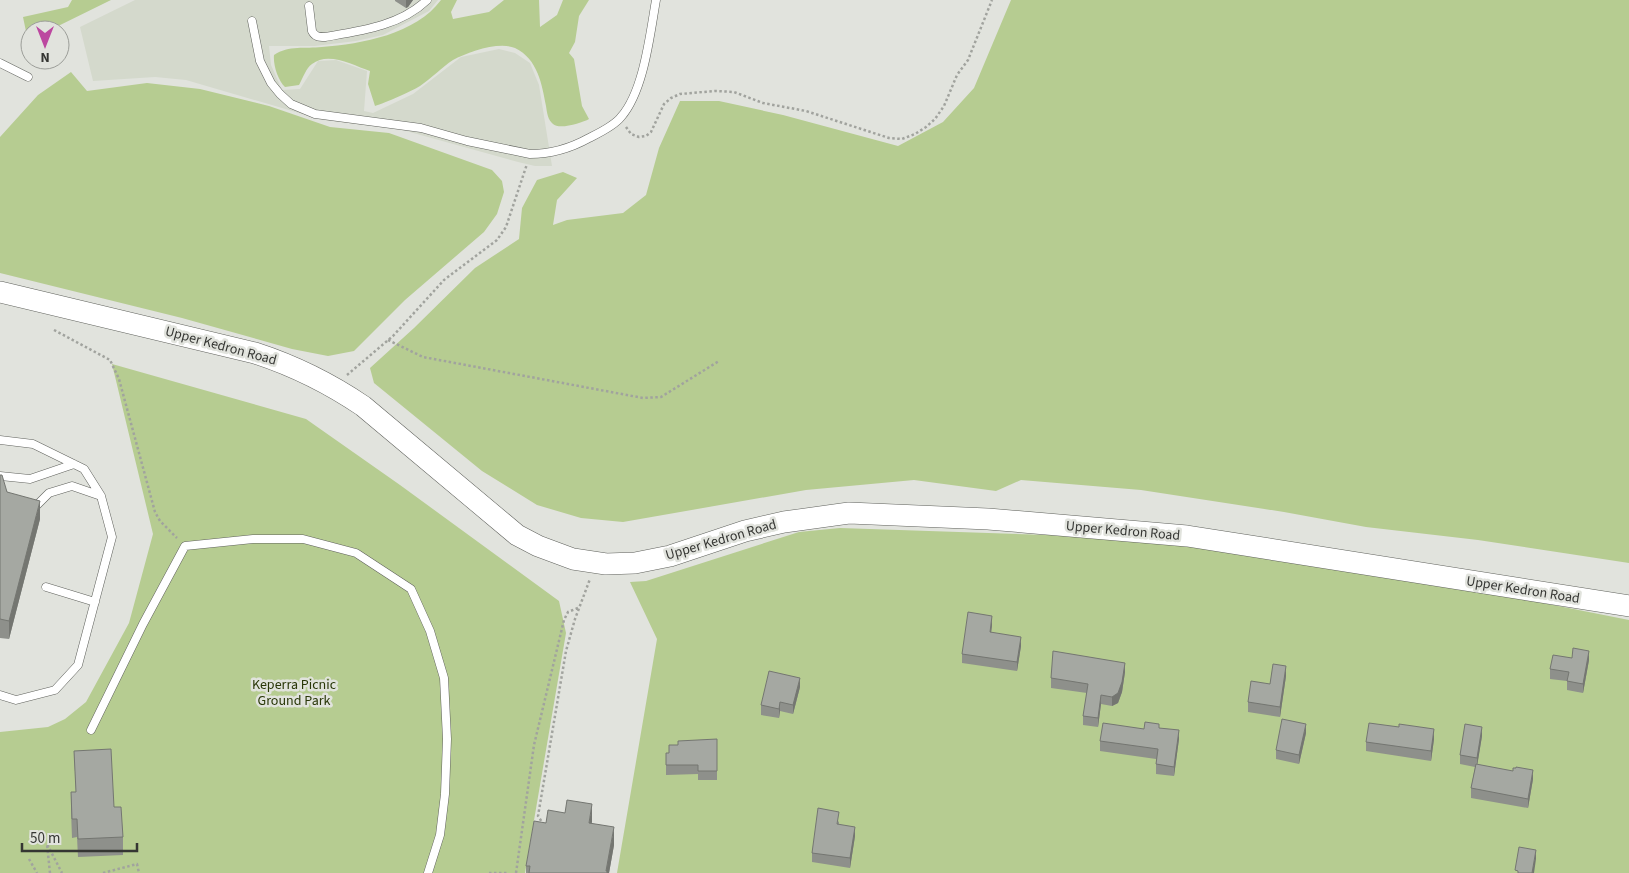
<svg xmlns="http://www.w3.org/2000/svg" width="1629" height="873" font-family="'Source Sans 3',sans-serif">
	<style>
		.built { fill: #d4d9cc }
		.green { fill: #b6cc91 }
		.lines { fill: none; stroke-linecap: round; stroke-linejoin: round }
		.service-casing { stroke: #60625d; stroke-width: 9 }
		.secondary-casing { stroke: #60625d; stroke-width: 22 }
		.path { stroke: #a1a39e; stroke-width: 2.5; stroke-dasharray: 2.5 2.5; stroke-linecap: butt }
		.service { stroke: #fff; stroke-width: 8 }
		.secondary { stroke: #fff; stroke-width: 21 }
		.wall { fill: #8e908b }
		.shaded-wall { fill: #747671 }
		.building { fill: #a5a8a2; stroke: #747671 }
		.labels { text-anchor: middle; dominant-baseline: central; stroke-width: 5; stroke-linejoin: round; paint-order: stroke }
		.street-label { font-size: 14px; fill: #353633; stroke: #e1e3dd }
		.park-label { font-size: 14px; fill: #293708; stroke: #e1e3dd }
	</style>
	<rect width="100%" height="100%" fill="#e1e3dd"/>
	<path class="built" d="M 135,0 L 438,0 L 429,11 L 383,35 L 356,41 L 315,46 L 269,46 L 271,65 L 282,90 L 300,89 L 318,61 L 336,60 L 367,71 L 364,111 L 373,113 L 413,94 L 461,57 L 499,49 L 515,53 L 530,63 L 539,85 L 552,166 L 535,166 L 518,162 L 399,129 L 323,120 L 186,80 L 155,77 L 93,81 L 80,27 Z"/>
	<path class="green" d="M 72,0 L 111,0 L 50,30 L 30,30 L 30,40 L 28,41 L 23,17 L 68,7 Z
		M 441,0 L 457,0 L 451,12 L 453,19 L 489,12 L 504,0 L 539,0 L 540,27 L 557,15 L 563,0 L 589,0 L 579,16 L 575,42 L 569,53 L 574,59 L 582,106 L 589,119 C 582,123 559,130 553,124 C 548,120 547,113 546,106 C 542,85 538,59 515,48 C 499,41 468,52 453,60 C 442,67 432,78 420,86 C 412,91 385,103 375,106 L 368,84 L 370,71 C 353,65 328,51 312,64 C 306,68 303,78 299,85 L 285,87 C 278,80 273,65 274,55 C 289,45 305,49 322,47 C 362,44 416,34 441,0 Z
		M 1011,0 L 1629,0 L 1629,563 L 1478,540 L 1366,527 L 1284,512 L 1141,490 L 1021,480 L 996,491 L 914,480 L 806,490 L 623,522 L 581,518 L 537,505 L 482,471 L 374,383 L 370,368 L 414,328 L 475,268 L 519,239 L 522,208 L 537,180 L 563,172 L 577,178 L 557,200 L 553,225 L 567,220 L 623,213 L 646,195 L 659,148 L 680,101 L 719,101 L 783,115 L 898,146 L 943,122 L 974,88 Z
		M 71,72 L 87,91 L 147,83 L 200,89 L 269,106 L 330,127 L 389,133 L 492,170 L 502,181 L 504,192 L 497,214 L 484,232 L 405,300 L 354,351 L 328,356 L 292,349 L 182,318 L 0,273 L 0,137 L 38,95 Z
		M 112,364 L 306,419 L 400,485 L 559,601 L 566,633 L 525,873 L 0,873 L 0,732 L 48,727 L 65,719 L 86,702 L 129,623 L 153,534 Z
		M 840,528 L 1138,538 L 1528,600 L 1629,620 L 1629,873 L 617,873 L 657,639 L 630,582 L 646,581 L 799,532 Z"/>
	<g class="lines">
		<defs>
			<path id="service" d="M 309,6 L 312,31 C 315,37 319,37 325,37 C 360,31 400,26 427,0
				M 252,21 L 260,61 L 271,83 L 280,94 L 291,104 L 315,114 L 421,128 L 467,141 L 530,154 C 552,154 571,148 589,138 C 599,133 614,126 621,117 C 644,91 650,34 656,0
				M 0,63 L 28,77
				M 0,440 L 33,444 L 84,469 L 101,496 L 112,537 L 78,665 L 55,690 L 16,700 L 0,695
				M 0,476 L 30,479 L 74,464
				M 36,506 L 49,493 L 72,486 L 101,496
				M 46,587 L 95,602
				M 91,730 L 143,624 L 185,546 L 253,539 L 303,539 L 356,553 L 411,589 L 430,631 L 444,678 L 447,739 L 445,794 L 440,835 L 428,873"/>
			<path id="secondary" d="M 0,292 L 255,353 C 295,366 329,383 363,406 L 517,535 L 538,546 L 573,559 L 606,564 L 635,563 L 670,556 L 745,531 L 784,522 L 849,513 L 988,519 L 1187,536 L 1629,606"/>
		</defs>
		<use href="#service" class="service-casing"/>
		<use href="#secondary" class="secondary-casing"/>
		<path class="path" d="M 626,127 L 631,134 L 639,137 L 646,136 L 651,132 L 664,104 L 671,98 L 680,94 L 715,91 L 734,92 L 763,103 L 806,111 L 889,138 L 902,139 L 915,134 L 926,127 L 935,119 L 944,106 L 957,75 L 968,60 L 992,0
			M 54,330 L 110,360 L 119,379 L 155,512 L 160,521 L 177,538
			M 388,340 L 423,357 L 643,398 L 661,397 L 719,361
			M 347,375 L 393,336 L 444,280 L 497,240 L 506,227 L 527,164
			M 544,825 L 538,816 L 566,651 L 575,619 L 590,579
			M 29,859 L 37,873
			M 50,873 L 47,844 L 62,873
			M 103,873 L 137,864 L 139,873
			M 489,873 L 508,873
			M 516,873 L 534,745 L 564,620 L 568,612 L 580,607"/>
		<use href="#service" class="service"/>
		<use href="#secondary" class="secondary"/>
	</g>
	<path class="wall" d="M 395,0 L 413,0 L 408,7 L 406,8 L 395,1 Z
		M 0,475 L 7,492 L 40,519 L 9,639 L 0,638 Z
		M 992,625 L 991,632 L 1021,646 L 1017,671 L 962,663 L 962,654 Z
		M 1572,658 L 1589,660 L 1583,693 L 1567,690 L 1567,681 L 1550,679 L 1550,669 Z
		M 1125,672 L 1122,692 L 1118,703 L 1112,706 L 1101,704 L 1098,727 L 1083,725 L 1083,716 L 1087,693 L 1051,688 L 1051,678 Z
		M 1286,676 L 1280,717 L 1248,712 L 1248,702 Z
		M 800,687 L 793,714 L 780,711 L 779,718 L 761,715 L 761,705 Z
		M 1159,728 L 1179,739 L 1174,776 L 1156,774 L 1156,759 L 1100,751 L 1100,741 L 1144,729 Z
		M 1306,733 L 1299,764 L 1276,759 L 1276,750 Z
		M 1482,736 L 1477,765 L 1533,779 L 1528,808 L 1471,798 L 1471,788 L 1475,767 L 1460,764 L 1460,755 Z
		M 717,739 L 717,780 L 698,780 L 698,774 L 666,775 L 666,753 L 669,753 L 678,745 Z
		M 1434,739 L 1431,761 L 1366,751 L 1366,742 Z
		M 74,751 L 114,807 L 123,837 L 123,855 L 78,857 L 77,837 L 72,838 L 71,810 L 71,792 L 76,792 Z
		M 839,821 L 839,825 L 855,836 L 850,868 L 812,862 L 812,853 Z
		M 546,823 L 592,823 L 614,845 L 609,873 L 526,873 L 526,866 Z"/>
	<path class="shaded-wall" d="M 406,0 L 413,0 L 408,7 L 406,8 Z
		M 40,501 L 40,519 L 9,639 L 9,621 Z
		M 992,616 L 992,625 L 990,642 L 990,632 Z
		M 1021,637 L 1021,646 L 1017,671 L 1017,662 Z
		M 1589,651 L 1589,660 L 1583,693 L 1583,684 Z
		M 1125,663 L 1125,672 L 1122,692 L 1118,703 L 1112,706 L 1112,697 Z
		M 1286,666 L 1286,676 L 1280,717 L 1280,707 Z
		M 800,678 L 800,687 L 793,714 L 793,705 Z
		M 1101,695 L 1101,704 L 1098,727 L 1098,718 Z
		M 780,702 L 780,711 L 779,718 L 779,709 Z
		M 1306,724 L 1306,733 L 1299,764 L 1299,755 Z
		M 1482,727 L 1482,736 L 1477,767 L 1477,758 Z
		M 1434,729 L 1434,739 L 1431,761 L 1431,751 Z
		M 1179,730 L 1179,739 L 1174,776 L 1174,767 Z
		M 1533,770 L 1533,779 L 1528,808 L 1528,799 Z
		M 592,804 L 592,822 L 589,841 L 589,823 Z
		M 614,827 L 614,845 L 609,873 L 606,873 Z
		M 855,827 L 855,836 L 850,868 L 850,858 Z
		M 1536,850 L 1536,859 L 1534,873 L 1532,873 Z"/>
	<path class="building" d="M 0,475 L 2,475 L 7,492 L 40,501 L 9,621 L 0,619 Z
		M 968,612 L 992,616 L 990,632 L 1021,637 L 1017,662 L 962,654 Z
		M 1573,648 L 1589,651 L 1583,684 L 1567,681 L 1569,672 L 1550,669 L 1553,655 L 1572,658 Z
		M 1053,651 L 1125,663 L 1122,682 L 1118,693 L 1112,697 L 1101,695 L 1098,718 L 1083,716 L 1088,684 L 1051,678 Z
		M 1273,664 L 1286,666 L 1280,707 L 1248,702 L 1251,681 L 1270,684 Z
		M 769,671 L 800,678 L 793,705 L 780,702 L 779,709 L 761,705 Z
		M 1282,719 L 1306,724 L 1299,755 L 1276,750 Z
		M 1145,722 L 1159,724 L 1159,728 L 1179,730 L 1174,767 L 1156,764 L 1158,749 L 1100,741 L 1103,723 L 1144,729 Z
		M 1369,723 L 1399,727 L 1399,724 L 1434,729 L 1431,751 L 1366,742 Z
		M 1465,724 L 1482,727 L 1477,758 L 1460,755 Z
		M 717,739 L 717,771 L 698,771 L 698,765 L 666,765 L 666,753 L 669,753 L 669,745 L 678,745 L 678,741 Z
		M 111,749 L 114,807 L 121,807 L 123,837 L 78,839 L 77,819 L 72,819 L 71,792 L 76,792 L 74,751 Z
		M 1476,764 L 1513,771 L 1513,768 L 1516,768 L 1516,767 L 1533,770 L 1528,799 L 1471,788 Z
		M 567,800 L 592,804 L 589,823 L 614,827 L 606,871 L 607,871 L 607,873 L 529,873 L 530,866 L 526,866 L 534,821 L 546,823 L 548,810 L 565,813 Z
		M 818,808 L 839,812 L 837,824 L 855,827 L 850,858 L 812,853 Z
		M 1519,847 L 1536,850 L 1532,873 L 1518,873 L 1518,871 L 1515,870 Z"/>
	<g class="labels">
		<g class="street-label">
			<text transform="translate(221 346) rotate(15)">Upper Kedron Road</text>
			<text transform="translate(1123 531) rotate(5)">Upper Kedron Road</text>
			<text transform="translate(721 540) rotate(-16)">Upper Kedron Road</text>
			<text transform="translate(1523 590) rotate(9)">Upper Kedron Road</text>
		</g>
		<g class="park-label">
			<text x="294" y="685">Keperra Picnic<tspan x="294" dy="16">Ground Park</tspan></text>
		</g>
	</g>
	<g transform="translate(45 45) rotate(180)"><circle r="24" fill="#e1e3dd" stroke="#9c9e99"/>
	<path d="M0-4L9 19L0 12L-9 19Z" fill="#bc48a0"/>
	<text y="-8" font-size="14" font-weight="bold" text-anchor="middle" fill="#353633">N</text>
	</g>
	<path d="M22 843v8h115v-8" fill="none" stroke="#353633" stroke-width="2.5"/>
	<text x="30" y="843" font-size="15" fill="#353633" stroke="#e1e3dd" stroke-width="4" paint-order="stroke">50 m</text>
</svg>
